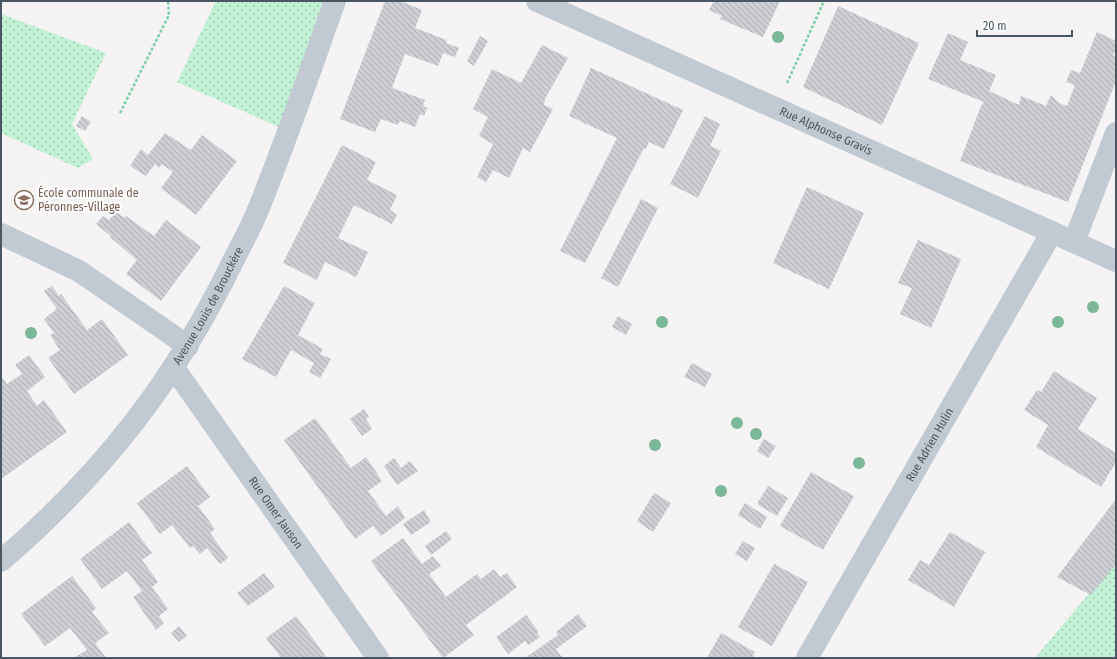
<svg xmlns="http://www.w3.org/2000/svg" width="1117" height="659" font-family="'Fira Sans Condensed',sans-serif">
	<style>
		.green { fill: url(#green-dots) }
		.building { fill: url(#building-back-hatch) }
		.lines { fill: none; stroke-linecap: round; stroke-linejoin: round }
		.path { stroke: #7ad0a6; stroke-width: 2.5; stroke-dasharray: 3 2; stroke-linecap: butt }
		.minor { stroke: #c1cad2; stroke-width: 22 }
		.tree { fill: #7bb799 }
		.labels { text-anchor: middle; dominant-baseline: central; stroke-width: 4; stroke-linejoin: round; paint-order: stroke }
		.street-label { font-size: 12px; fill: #4a5661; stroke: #fff }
		.education-label { font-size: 12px; fill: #785e54; stroke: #fff; text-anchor: start }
	</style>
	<defs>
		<pattern id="green-dots" width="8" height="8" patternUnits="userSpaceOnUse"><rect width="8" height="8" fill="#c3f1d5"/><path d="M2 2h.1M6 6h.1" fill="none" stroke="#a0c6b0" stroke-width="1.8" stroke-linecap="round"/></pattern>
		<pattern id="building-back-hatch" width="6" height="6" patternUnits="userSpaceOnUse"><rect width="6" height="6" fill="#cdcfd5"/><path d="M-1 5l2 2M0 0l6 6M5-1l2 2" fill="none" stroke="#a8abb0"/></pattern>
	</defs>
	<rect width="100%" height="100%" fill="#f5f3f3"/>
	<path class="green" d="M 216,1 L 335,1 L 288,131 L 177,82 Z
		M 1,14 L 106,53 L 72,124 L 93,159 L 78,168 L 1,133 Z
		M 1116,561 L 1116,658 L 1035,658 Z"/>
	<path class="building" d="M 385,1 L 400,1 L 422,10 L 415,28 L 447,40 L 446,43 L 459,48 L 455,57 L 443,53 L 438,66 L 405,54 L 392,88 L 425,100 L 423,106 L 427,108 L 424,116 L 420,114 L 415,127 L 400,121 L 398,125 L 381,119 L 375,132 L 340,119 Z
		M 714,1 L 780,1 L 763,37 L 720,19 L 722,16 L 709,10 Z
		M 838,6 L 919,43 L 882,125 L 803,87 Z
		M 1097,32 L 1116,41 L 1116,49 L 1113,55 L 1116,56 L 1116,81 L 1068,202 L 960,161 L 981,106 L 984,102 L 928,79 L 948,33 L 968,42 L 960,60 L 996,75 L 989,91 L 1019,105 L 1021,96 L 1046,106 L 1051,95 L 1059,103 L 1067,106 L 1075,85 L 1066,82 L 1071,70 L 1080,73 Z
		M 480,36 L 488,41 L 474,66 L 467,61 Z
		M 542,45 L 568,58 L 545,99 L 544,105 L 553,109 L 530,152 L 523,148 L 509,178 L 493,170 L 486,182 L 477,177 L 493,144 L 479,136 L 488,117 L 473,109 L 492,69 L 521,83 Z
		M 591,68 L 683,110 L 664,149 L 649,142 L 646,149 L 644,148 L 585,263 L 560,251 L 617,138 L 569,116 Z
		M 82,116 L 91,122 L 85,131 L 76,126 Z
		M 705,116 L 720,124 L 710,146 L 721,151 L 698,198 L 670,184 Z
		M 165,133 L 191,150 L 202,135 L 237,161 L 196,215 L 161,188 L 173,172 L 162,164 L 159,168 L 155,164 L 146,176 L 130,166 L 141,149 L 148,155 Z
		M 342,145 L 376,162 L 367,180 L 397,195 L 390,210 L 397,215 L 392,224 L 354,205 L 338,238 L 368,252 L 356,277 L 325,262 L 317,280 L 283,263 Z
		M 807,187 L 864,213 L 829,289 L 773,263 Z
		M 641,199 L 658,208 L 618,287 L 601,278 Z
		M 116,212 L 125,218 L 126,216 L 154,236 L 166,220 L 201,247 L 161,301 L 126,274 L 137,260 L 110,237 L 111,236 L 96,224 L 103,216 L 109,220 Z
		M 918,240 L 961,259 L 931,328 L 900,314 L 912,288 L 898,283 Z
		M 52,286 L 59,296 L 61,294 L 87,330 L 102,319 L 128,355 L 74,394 L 48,358 L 60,350 L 50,335 L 54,333 L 44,319 L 57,309 L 44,291 Z
		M 284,286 L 315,303 L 298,335 L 323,349 L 320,354 L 331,359 L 320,378 L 309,372 L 314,363 L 291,350 L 276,377 L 242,359 Z
		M 618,316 L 632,324 L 626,335 L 612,327 Z
		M 29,355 L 45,377 L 27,391 L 37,406 L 44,400 L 67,432 L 1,479 L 1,376 L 7,384 L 22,374 L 15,365 Z
		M 692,363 L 712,374 L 705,387 L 684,377 Z
		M 1054,371 L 1097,398 L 1078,429 L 1116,453 L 1116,462 L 1101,487 L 1036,447 L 1048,425 L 1024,410 L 1037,390 L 1041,392 Z
		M 364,409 L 369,417 L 366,419 L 372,429 L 362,436 L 350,419 Z
		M 315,418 L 351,468 L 366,457 L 382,481 L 368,491 L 386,516 L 398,506 L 405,518 L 381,536 L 373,526 L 355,539 L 284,440 Z
		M 764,439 L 776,446 L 768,458 L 757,451 Z
		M 394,458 L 401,468 L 410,461 L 418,471 L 397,485 L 384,466 Z
		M 187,466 L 210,497 L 198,506 L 215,529 L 210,533 L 228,558 L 220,564 L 207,548 L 200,554 L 193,546 L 190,548 L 172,525 L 160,534 L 137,503 Z
		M 811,472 L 854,496 L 823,550 L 780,526 Z
		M 768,486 L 788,498 L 777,516 L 757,504 Z
		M 654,493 L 671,503 L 653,532 L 637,521 Z
		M 1116,499 L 1116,564 L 1091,595 L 1057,577 Z
		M 745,503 L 767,517 L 760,529 L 738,515 Z
		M 424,510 L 431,522 L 411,535 L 403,524 Z
		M 129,522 L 152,553 L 142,560 L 158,582 L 152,587 L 168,609 L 159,616 L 164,623 L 156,630 L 133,597 L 142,591 L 127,571 L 102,589 L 80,559 Z
		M 446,531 L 452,539 L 431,555 L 425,546 Z
		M 950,532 L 985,552 L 954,607 L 908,580 L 920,560 L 929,565 Z
		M 403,538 L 422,564 L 433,556 L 441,566 L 429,574 L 446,597 L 477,574 L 481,579 L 494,569 L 500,577 L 507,573 L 517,587 L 466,625 L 474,635 L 443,658 L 371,561 Z
		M 743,541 L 755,548 L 747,561 L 735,554 Z
		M 774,564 L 808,582 L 772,646 L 738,627 Z
		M 264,573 L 275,587 L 248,606 L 237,593 Z
		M 72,576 L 96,608 L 92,612 L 109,633 L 95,643 L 106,658 L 76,658 L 75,657 L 87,650 L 70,628 L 45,646 L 21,614 Z
		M 578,614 L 587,626 L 556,649 L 562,657 L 525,658 L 558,635 L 556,632 Z
		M 526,615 L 538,631 L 537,633 L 540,637 L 528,645 L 525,641 L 508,654 L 496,637 Z
		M 296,616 L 314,640 L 327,658 L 281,658 L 266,638 Z
		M 179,626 L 187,636 L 179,642 L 171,633 Z
		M 721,633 L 755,652 L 752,658 L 707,658 Z"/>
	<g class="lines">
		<path class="path" d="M 787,83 L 824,1
			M 120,113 L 169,15 L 168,1"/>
		<g class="minor">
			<path id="s1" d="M 537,1 L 1116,261"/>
			<path d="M 1,234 L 79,271 L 188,346"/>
			<path d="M 1074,242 L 1116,133"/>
			<path id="s2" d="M 174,368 L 378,658"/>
			<path id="s3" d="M 1,561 C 102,474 175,381 233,261 C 242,244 251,227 258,210 C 286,141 310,71 335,1"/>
			<path id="s4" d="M 807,658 L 1052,232"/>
		</g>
	</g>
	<g class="tree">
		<circle cx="778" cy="37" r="6"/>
		<circle cx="1093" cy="307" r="6"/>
		<circle cx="662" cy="322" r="6"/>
		<circle cx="1058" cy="322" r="6"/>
		<circle cx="31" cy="333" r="6"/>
		<circle cx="737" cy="423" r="6"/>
		<circle cx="756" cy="434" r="6"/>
		<circle cx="655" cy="445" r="6"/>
		<circle cx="859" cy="463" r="6"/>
		<circle cx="721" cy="491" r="6"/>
	</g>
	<defs>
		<symbol id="school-ring" viewBox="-11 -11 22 22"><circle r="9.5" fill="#fff" stroke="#8d6e63" stroke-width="1.5"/><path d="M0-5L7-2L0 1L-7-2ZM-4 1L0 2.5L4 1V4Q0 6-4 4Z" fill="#8d6e63"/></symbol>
	</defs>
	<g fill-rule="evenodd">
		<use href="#school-ring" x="13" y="189" width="22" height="22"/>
	</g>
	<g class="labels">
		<g class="street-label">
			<text stroke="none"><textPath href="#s1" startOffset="317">Rue Alphonse Gravis</textPath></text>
			<text stroke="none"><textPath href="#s3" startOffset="331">Avenue Louis de Brouckère</textPath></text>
			<text stroke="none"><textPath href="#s4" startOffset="246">Rue Adrien Hulin</textPath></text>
			<text stroke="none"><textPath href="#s2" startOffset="177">Rue Omer Jauson</textPath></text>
		</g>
		<g class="education-label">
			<text x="38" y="193">École communale de<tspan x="38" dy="14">Péronnes-Village</tspan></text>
		</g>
	</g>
	<rect width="1117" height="659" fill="none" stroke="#4a5661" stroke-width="4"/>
	<path d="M977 30v6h95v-6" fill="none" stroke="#4a5661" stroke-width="2"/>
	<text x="983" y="30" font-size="12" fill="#4a5661" stroke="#ffffff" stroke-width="3" paint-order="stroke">20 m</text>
</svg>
